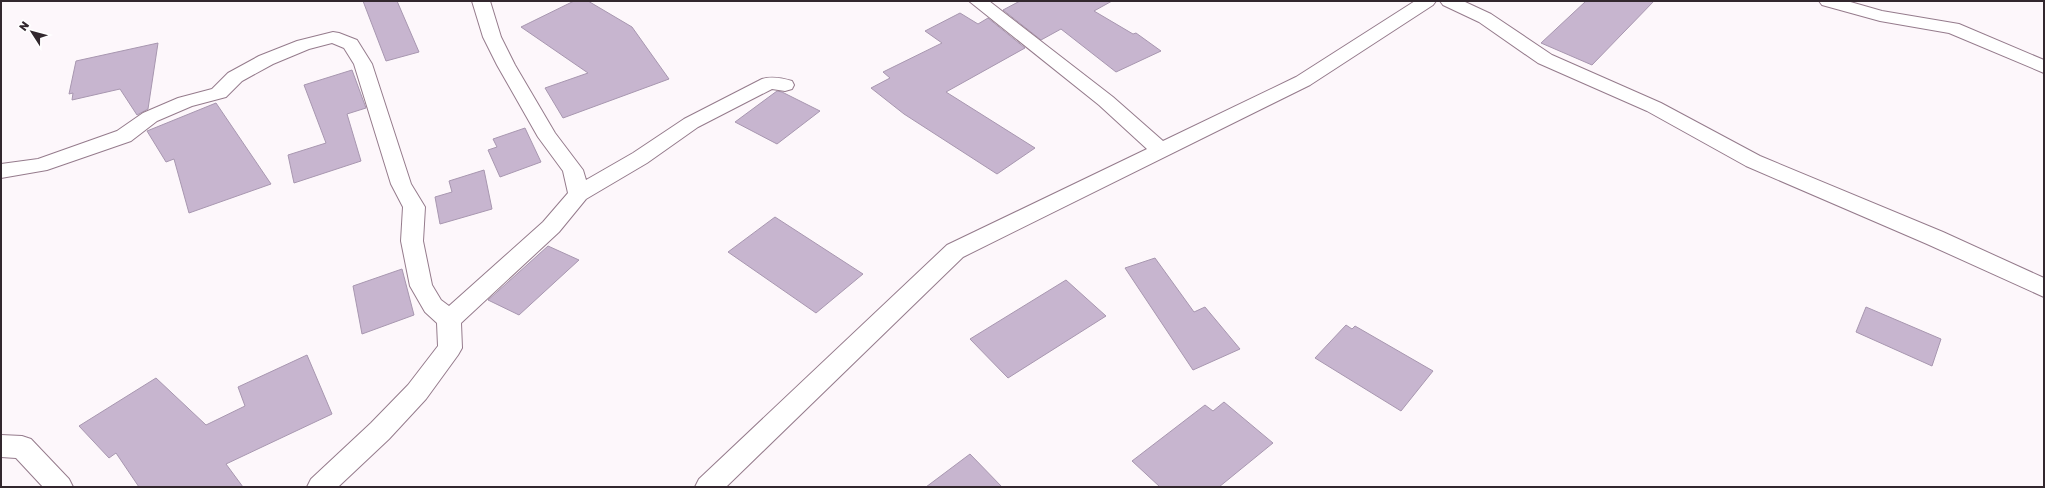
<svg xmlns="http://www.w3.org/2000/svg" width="2045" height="488" font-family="'Golos Text',sans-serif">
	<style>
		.building { fill: #c7b5cf; stroke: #a897b0 }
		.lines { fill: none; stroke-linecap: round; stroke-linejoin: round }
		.street-casing { stroke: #957b8c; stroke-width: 2 }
		.street { fill: #fff; fill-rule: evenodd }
	</style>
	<rect width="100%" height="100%" fill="#fdf7fb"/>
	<path class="building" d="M 363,1 L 397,1 L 419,52 L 386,61 Z
		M 574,1 L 588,1 L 632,27 L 669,79 L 563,118 L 545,88 L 588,73 L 521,27 Z
		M 1020,1 L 1112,1 L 1094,11 L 1133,34 L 1136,33 L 1161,51 L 1116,72 L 1061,29 L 1041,40 L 1003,10 Z
		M 1586,1 L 1654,1 L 1592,65 L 1541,43 Z
		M 960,13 L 978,24 L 988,18 L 1025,48 L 946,92 L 1035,148 L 997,174 L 904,114 L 871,88 L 890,78 L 883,72 L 942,43 L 925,31 Z
		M 158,43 L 148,109 L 137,115 L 120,89 L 72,100 L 73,93 L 69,94 L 76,61 Z
		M 352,70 L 366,108 L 347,114 L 361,161 L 294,183 L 288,155 L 326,143 L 304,85 Z
		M 777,91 L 782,92 L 820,111 L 777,144 L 735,122 Z
		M 216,103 L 271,184 L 189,213 L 174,159 L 166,162 L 147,131 Z
		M 525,128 L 541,162 L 500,177 L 488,150 L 497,147 L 493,139 Z
		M 484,170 L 492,209 L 440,224 L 435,197 L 452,192 L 449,181 Z
		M 775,217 L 863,274 L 816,313 L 728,252 Z
		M 548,246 L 579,260 L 519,315 L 488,300 Z
		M 1155,258 L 1194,312 L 1205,307 L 1240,349 L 1193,370 L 1125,268 Z
		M 402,269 L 414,315 L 362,334 L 353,286 Z
		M 1066,280 L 1106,316 L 1008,378 L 970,339 Z
		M 1866,307 L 1941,339 L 1932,366 L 1856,332 Z
		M 1346,325 L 1352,329 L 1355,326 L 1433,371 L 1401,411 L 1315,358 Z
		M 307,355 L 332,414 L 226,464 L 243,487 L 139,487 L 116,453 L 109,458 L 79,426 L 156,378 L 206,425 L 245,406 L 238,387 Z
		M 1224,402 L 1273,443 L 1219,487 L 1160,487 L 1132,461 L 1205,405 L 1213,411 Z
		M 970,454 L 1002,487 L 926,487 Z"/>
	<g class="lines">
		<defs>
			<path id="street" d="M 472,1 L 490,1 L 501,37 L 515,65 L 555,133 L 583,170 L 586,180 L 633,153 L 684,119 L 762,79 C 772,76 782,78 792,81 L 794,85 L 792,89 L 785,91 L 772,89 L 698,127 L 647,163 L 586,199 L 559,232 L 461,323 L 462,348 L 458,355 L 426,399 L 389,439 L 338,487 L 307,487 L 311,479 L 371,423 L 408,385 L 438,346 L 437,323 L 425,312 L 410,286 L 401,241 L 403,207 L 391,184 L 354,64 L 344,48 L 332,43 L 309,49 L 273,64 L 242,81 L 226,97 L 192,106 L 157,121 L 131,141 L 47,170 L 1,178 L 1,164 L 38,159 L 117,131 L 143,113 L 178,98 L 212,89 L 228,73 L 259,56 L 297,41 L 333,32 L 339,33 L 357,40 L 372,64 L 411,184 L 425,207 L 423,241 L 432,285 L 441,300 L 449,306 L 543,222 L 568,193 L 563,171 L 538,137 L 497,65 L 483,37 Z
				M 969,1 L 989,1 L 1113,97 L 1163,141 L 1296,77 L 1415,1 L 1436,1 L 1433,5 L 1310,85 L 963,257 L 726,487 L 695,487 L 699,479 L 947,245 L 1147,149 L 1099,105 Z
				M 1440,1 L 1463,1 L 1491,14 L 1552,55 L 1661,103 L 1760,156 L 1943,232 L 2044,278 L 2044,297 L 1927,244 L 1746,166 L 1647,111 L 1538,63 L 1479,22 L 1443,5 Z
				M 1819,1 L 1847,1 L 1882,11 L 1959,24 L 2044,60 L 2044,73 L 1949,33 L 1880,21 L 1822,5 Z
				M 1,435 L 22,436 L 31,439 L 69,479 L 73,487 L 43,487 L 16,458 L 1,457 Z"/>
		</defs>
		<use href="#street" class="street-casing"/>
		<use href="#street" class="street"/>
	</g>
	<rect width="2045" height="488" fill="none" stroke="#32272e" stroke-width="4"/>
	<g transform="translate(32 32) rotate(306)" stroke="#ffffff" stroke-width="3" paint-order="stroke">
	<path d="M0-3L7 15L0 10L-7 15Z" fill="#32272e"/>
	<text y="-6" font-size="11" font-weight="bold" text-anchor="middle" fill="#32272e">N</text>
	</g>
</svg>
